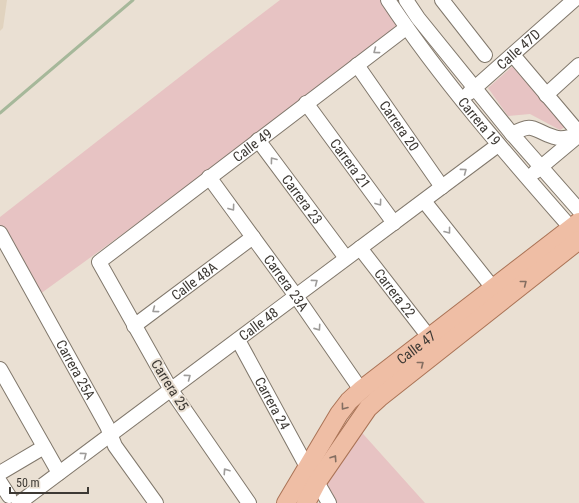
<svg xmlns="http://www.w3.org/2000/svg" width="579" height="503" font-family="'Roboto Condensed',sans-serif">
	<style>
		.built { fill: #e1d3bf }
		.green { fill: #e7c3c3 }
		.lines { fill: none; stroke-linecap: round; stroke-linejoin: round }
		.stream { stroke: #a6b89a; stroke-width: 3 }
		.minor-casing { stroke: #81786c; stroke-width: 16 }
		.major-casing { stroke: #aa7356; stroke-width: 20 }
		.minor { stroke: #fff; stroke-width: 14 }
		.major { stroke: #efbea5; stroke-width: 18 }
		.oneway { stroke: #9e9c9a }
		.oneway2 { stroke: #846e61 }
		.labels { text-anchor: middle; dominant-baseline: central; stroke-width: 4; stroke-linejoin: round; paint-order: stroke }
		.street-label { font-size: 14px; fill: #3d3934; stroke: #eae0d3 }
	</style>
	<rect width="100%" height="100%" fill="#eae0d3"/>
	<path class="built" d="M 0,0 L 7,0 L 3,28 L 0,31 Z"/>
	<path class="green" d="M 280,0 L 388,0 L 406,28 L 36,297 L 0,233 L 0,217 L 213,51 Z
		M 514,65 L 565,127 L 560,130 L 530,114 L 508,116 L 488,88 Z
		M 356,426 L 425,503 L 329,503 L 317,482 Z"/>
	<g class="lines">
		<path class="stream" d="M 0,113 L 133,0"/>
		<defs>
			<g id="minor">
				<path id="s1" d="M 388,0 C 442,81 507,155 571,228"/>
				<path d="M 406,0 L 418,18 L 512,134 L 579,210"/>
				<path d="M 442,0 L 485,55"/>
				<path d="M 513,55 L 579,133"/>
				<path id="s2" d="M 357,65 L 442,187"/>
				<path id="s3" d="M 469,93 L 574,0"/>
				<path d="M 546,95 L 579,65"/>
				<path id="s4" d="M 306,103 L 394,223"/>
				<path d="M 512,134 C 535,121 533,131 554,137 C 562,140 571,137 579,134"/>
				<path id="s5" d="M 258,140 L 346,258"/>
				<path d="M 535,172 L 579,135"/>
				<path id="s6" d="M 209,177 L 296,296 L 361,390"/>
				<path d="M 424,201 L 493,288"/>
				<path id="s7" d="M 0,233 L 107,426 L 115,446 L 156,503"/>
				<path id="s8" d="M 360,248 L 429,337"/>
				<path id="s9" d="M 134,326 L 253,237"/>
				<path id="s10" d="M 238,340 L 307,467"/>
				<path d="M 0,369 L 59,473"/>
				<path d="M 0,473 L 44,447"/>
				<path d="M 0,482 L 9,496"/>
				<path d="M 317,482 L 329,503"/>
				<path id="s11" d="M 19,503 L 498,145"/>
				<path id="s12" d="M 249,503 L 171,390 L 99,262 L 406,28"/>
			</g>
			<g id="major">
				<path id="s13" d="M 286,503 L 339,414 L 349,401 L 361,390 L 579,222"/>
				<path d="M 306,503 L 317,482 L 368,408 L 379,398 L 579,240"/>
			</g>
		</defs>
		<use href="#minor" class="minor-casing"/>
		<use href="#major" class="major-casing"/>
		<use href="#minor" class="minor"/>
		<use href="#major" class="major"/>
	</g>
	<defs><path id="oneway-chevron" d="M-2-3.5L2.5 0L-2 3.5" fill="none" stroke-width="1.6" stroke-linecap="round" stroke-linejoin="round"/></defs>
	<g class="oneway">
		<use href="#oneway-chevron" transform="translate(376 51) rotate(143)"/>
		<use href="#oneway-chevron" transform="translate(273 160) rotate(-127)"/>
		<use href="#oneway-chevron" transform="translate(464 171) rotate(-37)"/>
		<use href="#oneway-chevron" transform="translate(379 203) rotate(54)"/>
		<use href="#oneway-chevron" transform="translate(232 208) rotate(54)"/>
		<use href="#oneway-chevron" transform="translate(448 231) rotate(52)"/>
		<use href="#oneway-chevron" transform="translate(315 282) rotate(-37)"/>
		<use href="#oneway-chevron" transform="translate(155 310) rotate(143)"/>
		<use href="#oneway-chevron" transform="translate(318 328) rotate(55)"/>
		<use href="#oneway-chevron" transform="translate(188 377) rotate(-37)"/>
		<use href="#oneway-chevron" transform="translate(84 455) rotate(-37)"/>
		<use href="#oneway-chevron" transform="translate(226 471) rotate(-124)"/>
	</g>
	<g class="oneway2">
		<use href="#oneway-chevron" transform="translate(524 283) rotate(-38)"/>
		<use href="#oneway-chevron" transform="translate(421 364) rotate(-38)"/>
		<use href="#oneway-chevron" transform="translate(344 407) rotate(127)"/>
		<use href="#oneway-chevron" transform="translate(334 458) rotate(-56)"/>
	</g>
	<g class="labels">
		<g class="street-label">
			<text stroke="none"><textPath href="#s3" startOffset="66">Calle 47D</textPath></text>
			<text stroke="none"><textPath href="#s1" startOffset="152">Carrera 19</textPath></text>
			<text stroke="none"><textPath href="#s2" startOffset="74">Carrera 20</textPath></text>
			<text stroke="none"><textPath href="#s12" startOffset="477">Calle 49</textPath></text>
			<text stroke="none"><textPath href="#s4" startOffset="75">Carrera 21</textPath></text>
			<text stroke="none"><textPath href="#s5" startOffset="74">Carrera 23</textPath></text>
			<text stroke="none"><textPath href="#s9" startOffset="75">Calle 48A</textPath></text>
			<text stroke="none"><textPath href="#s6" startOffset="131">Carrera 23A</textPath></text>
			<text stroke="none"><textPath href="#s8" startOffset="57">Carrera 22</textPath></text>
			<text stroke="none"><textPath href="#s11" startOffset="299">Calle 48</textPath></text>
			<text stroke="none"><textPath href="#s13" startOffset="206">Calle 47</textPath></text>
			<text stroke="none"><textPath href="#s7" startOffset="156">Carrera 25A</textPath></text>
			<text transform="translate(170 385) rotate(58)">Carrera 25</text>
			<text stroke="none"><textPath href="#s10" startOffset="72">Carrera 24</textPath></text>
		</g>
	</g>
	<path d="M10 487v6h78v-6" fill="none" stroke="#3d3934" stroke-width="2"/>
	<text x="16" y="487" font-size="12" fill="#3d3934" stroke="#eae0d3" stroke-width="3" paint-order="stroke">50 m</text>
</svg>
